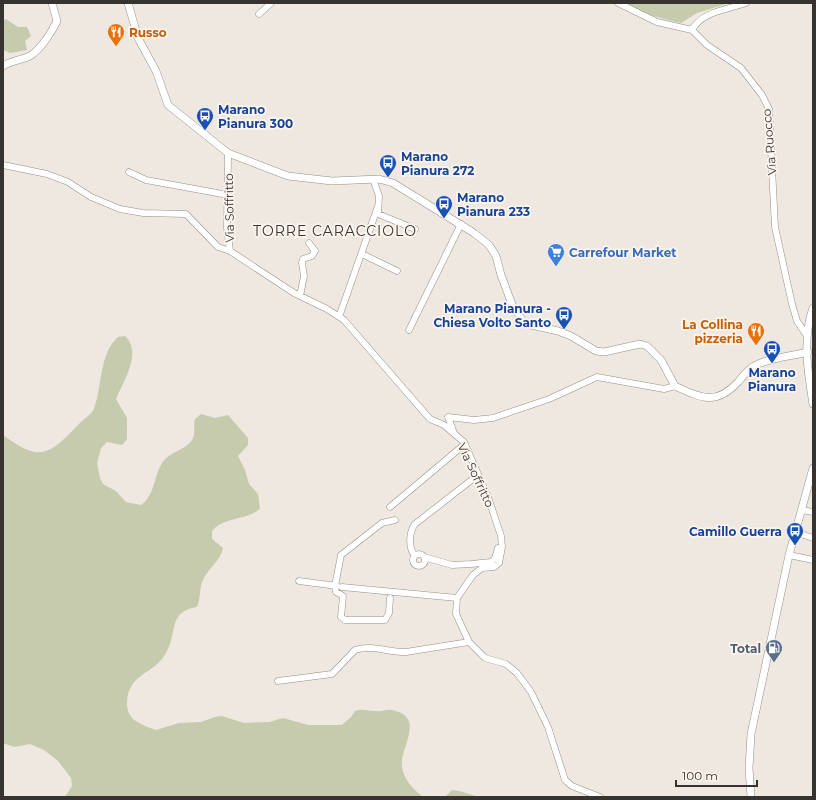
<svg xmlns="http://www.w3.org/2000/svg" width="816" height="800" font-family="Montserrat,sans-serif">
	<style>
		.green { fill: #c5cbac }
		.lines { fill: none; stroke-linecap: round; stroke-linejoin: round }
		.minor-casing { stroke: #948f88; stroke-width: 7 }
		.tertiary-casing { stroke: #948f88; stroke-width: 8 }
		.minor { stroke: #fff; stroke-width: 6 }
		.tertiary { stroke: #fff; stroke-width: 7 }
		.labels { text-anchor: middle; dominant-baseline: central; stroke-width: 3.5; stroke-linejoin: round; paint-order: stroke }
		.food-label { font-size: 12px; font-weight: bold; fill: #c56008; stroke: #fbf5ee; text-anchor: start }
		.transit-label { font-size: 12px; font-weight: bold; fill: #164399; stroke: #fbf5ee; text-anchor: start }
		.street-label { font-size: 12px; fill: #363331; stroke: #fbf5ee }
		.shop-label { font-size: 12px; font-weight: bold; fill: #366cbe; stroke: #fbf5ee; text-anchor: start }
		.service-label { font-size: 12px; font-weight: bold; fill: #4e5e75; stroke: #fbf5ee; text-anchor: end }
		.quarter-label { font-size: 14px; letter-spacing: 1px; fill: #363331; stroke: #fbf5ee }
	</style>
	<rect width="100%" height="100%" fill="#eee8e1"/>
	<path class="green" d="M 626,3 L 729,3 L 697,13 L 681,23 C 662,19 643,14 626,3 Z
		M 6,19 L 18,27 L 27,27 L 31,36 L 25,41 L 27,50 L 10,53 L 3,50 L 3,20 Z
		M 125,336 C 143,353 123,381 116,399 L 127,418 L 127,439 L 122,445 L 107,442 L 101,448 L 97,463 L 100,478 L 103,484 L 116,491 L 126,502 L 141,505 C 155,495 153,479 161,465 C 167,452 185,451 192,440 C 196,434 193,426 195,419 L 201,414 L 215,418 L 228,415 L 248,438 L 248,445 L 238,456 L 245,470 L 249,484 L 258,494 L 260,509 C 245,521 225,516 212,531 L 212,539 L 223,548 C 220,562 208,568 203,580 C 199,588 201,598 197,607 C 167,612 178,633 166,653 C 154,675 127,673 127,704 C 127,721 143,725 156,730 L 179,723 L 201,722 L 215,717 L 222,716 L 244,723 L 269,722 L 283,718 L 308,725 L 342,725 L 351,717 L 355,711 C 364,708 368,711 376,711 C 382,712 386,709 392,710 C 427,717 399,748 402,767 C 404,780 413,789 423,797 L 65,797 L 72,786 L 71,778 L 58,761 L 44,750 L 30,744 L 14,747 L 3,743 L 3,435 C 38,461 48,457 77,426 C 82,420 88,417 93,411 C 103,388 98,355 118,337 Z
		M 452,790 L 459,791 L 479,797 L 445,797 Z"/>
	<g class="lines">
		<defs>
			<path id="minor" d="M 618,3 L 657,22 L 692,30 L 707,45 L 741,68 L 762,95 L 769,109 L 775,227 L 792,304 L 797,321 L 807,336
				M 259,14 L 271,3
				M 692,30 C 702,11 727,10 746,3
				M 228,153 L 227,228 L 230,251 L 294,293 L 327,309 L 344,320 L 430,419 L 444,425 L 464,442 L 489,500 L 501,536 L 502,547 L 499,563 L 494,567 L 482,568 L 473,575 L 457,598 L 456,614 L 469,642 L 485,658 L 506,664 L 517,673 L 531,692 L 548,727 L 565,780 L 572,786 L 600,797
				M 3,165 L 47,174 L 68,182 L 91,197 L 120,209 L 143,213 L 186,214 L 218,247 L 230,251
				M 129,172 L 146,180 L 228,195
				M 373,179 L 379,196 L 378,214 L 415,229
				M 362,254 L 397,271
				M 300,296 L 304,276 L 302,263 L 303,259 L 312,256 L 315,251 L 309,243
				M 339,317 L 378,206
				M 409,330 L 461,224
				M 454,433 L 448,417 L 474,420 L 493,418 L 549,399 L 597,377 L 664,389 L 675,386
				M 390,507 L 465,444
				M 802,510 L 813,512
				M 795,532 L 813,538
				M413 560a6 6 0 1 1 12 0a6 6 0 1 1-12 0Z
				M 789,555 L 813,560
				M 415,556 C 408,548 409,532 415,524 L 478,475
				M 424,557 L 452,565 L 471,564 L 491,562 L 495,558 L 498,548 L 502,547
				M 299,581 L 337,586
				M 342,587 L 457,598
				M 390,598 L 389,613 L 385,620 L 345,620 L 341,617 L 343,596 L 336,592 L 335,586 L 341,555 L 382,523 L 395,520
				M 278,681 L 332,674 L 355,650 C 373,644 389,653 406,652 L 469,642"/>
			<path id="tertiary" d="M 128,3 L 138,38 L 156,71 L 168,105 L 228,153 L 288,176 L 332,181 L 379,179 L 393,183 L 474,233 L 489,245 L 496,256 L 501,275 L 513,307 L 523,321 L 531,325 L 558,331 L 571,336 L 596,351 L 604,352 L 640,344 L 647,346 L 661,360 L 675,386 C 701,398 716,406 738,382 C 743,376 749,368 756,365 C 769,358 792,356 808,352
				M 3,66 C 11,61 21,60 30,56 C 40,50 52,32 57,21 L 52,3
				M 813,308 C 802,338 808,373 813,404
				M 751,797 L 749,768 L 751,734 L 789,555 L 813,468"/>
		</defs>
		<use href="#minor" class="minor-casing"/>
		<use href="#tertiary" class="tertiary-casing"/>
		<use href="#minor" class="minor"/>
		<use href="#tertiary" class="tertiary"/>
	</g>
	<defs>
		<symbol id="restaurant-pin" viewBox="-11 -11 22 30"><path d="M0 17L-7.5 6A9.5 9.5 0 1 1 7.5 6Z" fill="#e8710a" stroke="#fbf5ee"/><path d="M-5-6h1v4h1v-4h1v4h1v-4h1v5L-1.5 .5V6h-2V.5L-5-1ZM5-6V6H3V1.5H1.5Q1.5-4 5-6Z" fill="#fff"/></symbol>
		<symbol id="bus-pin" viewBox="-11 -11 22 30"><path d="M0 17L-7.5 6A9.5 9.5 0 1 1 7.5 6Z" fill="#1a4fb4" stroke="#fbf5ee"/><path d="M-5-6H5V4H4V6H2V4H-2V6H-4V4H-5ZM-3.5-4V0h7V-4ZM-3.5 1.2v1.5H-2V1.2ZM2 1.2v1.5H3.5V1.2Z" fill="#fff"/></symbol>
		<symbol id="supermarket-pin" viewBox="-11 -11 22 30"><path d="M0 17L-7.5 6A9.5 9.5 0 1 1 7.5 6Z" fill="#3f7fe0" stroke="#fbf5ee"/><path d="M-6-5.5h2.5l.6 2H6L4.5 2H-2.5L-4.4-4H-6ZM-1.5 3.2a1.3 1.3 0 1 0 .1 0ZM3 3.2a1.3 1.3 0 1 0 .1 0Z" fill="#fff"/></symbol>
		<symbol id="fuel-pin" viewBox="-11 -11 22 30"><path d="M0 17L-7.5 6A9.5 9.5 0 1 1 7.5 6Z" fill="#5c6f8a" stroke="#fbf5ee"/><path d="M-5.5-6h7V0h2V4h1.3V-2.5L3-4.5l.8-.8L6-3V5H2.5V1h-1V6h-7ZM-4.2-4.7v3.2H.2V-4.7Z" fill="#fff"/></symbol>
	</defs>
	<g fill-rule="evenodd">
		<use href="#restaurant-pin" x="106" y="22" width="20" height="27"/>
		<use href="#bus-pin" x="195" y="106" width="20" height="27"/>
		<use href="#bus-pin" x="378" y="153" width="20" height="27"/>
		<use href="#bus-pin" x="434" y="194" width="20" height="27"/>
		<use href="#supermarket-pin" x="546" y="242" width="20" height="27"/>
		<use href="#bus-pin" x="554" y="305" width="20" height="27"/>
		<use href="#restaurant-pin" x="746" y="321" width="20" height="27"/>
		<use href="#bus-pin" x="762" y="339" width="20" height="27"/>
		<use href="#bus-pin" x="785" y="521" width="20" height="27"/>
		<use href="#fuel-pin" x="764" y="638" width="20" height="27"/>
	</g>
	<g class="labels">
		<g class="food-label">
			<text x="129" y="32">Russo</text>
			<text x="743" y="324" text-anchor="end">La Collina<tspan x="743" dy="14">pizzeria</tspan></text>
		</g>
		<g class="transit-label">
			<text x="218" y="109">Marano<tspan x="218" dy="14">Pianura 300</tspan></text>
			<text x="401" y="156">Marano<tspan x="401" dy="14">Pianura 272</tspan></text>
			<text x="457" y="197">Marano<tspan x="457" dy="14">Pianura 233</tspan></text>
			<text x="551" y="308" text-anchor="end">Marano Pianura -<tspan x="551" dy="14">Chiesa Volto Santo</tspan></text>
			<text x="772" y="372" text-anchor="middle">Marano<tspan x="772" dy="14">Pianura</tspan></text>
			<text x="782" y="531" text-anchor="end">Camillo Guerra</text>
		</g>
		<g class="street-label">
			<text transform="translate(769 142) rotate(-95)">Via Ruocco</text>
			<text transform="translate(229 208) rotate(-91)">Via Soffritto</text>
			<text transform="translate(476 475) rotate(65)">Via Soffritto</text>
		</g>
		<g class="shop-label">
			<text x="569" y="252">Carrefour Market</text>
		</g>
		<g class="service-label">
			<text x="761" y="648">Total</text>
		</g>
		<g class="quarter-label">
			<text x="335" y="231">TORRE CARACCIOLO</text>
		</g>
	</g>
	<rect width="816" height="800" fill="none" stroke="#363331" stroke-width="8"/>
	<path d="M676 780v6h81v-6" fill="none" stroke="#363331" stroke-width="2"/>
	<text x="682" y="780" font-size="12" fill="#363331" stroke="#fbf5ee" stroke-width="3" paint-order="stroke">100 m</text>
</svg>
